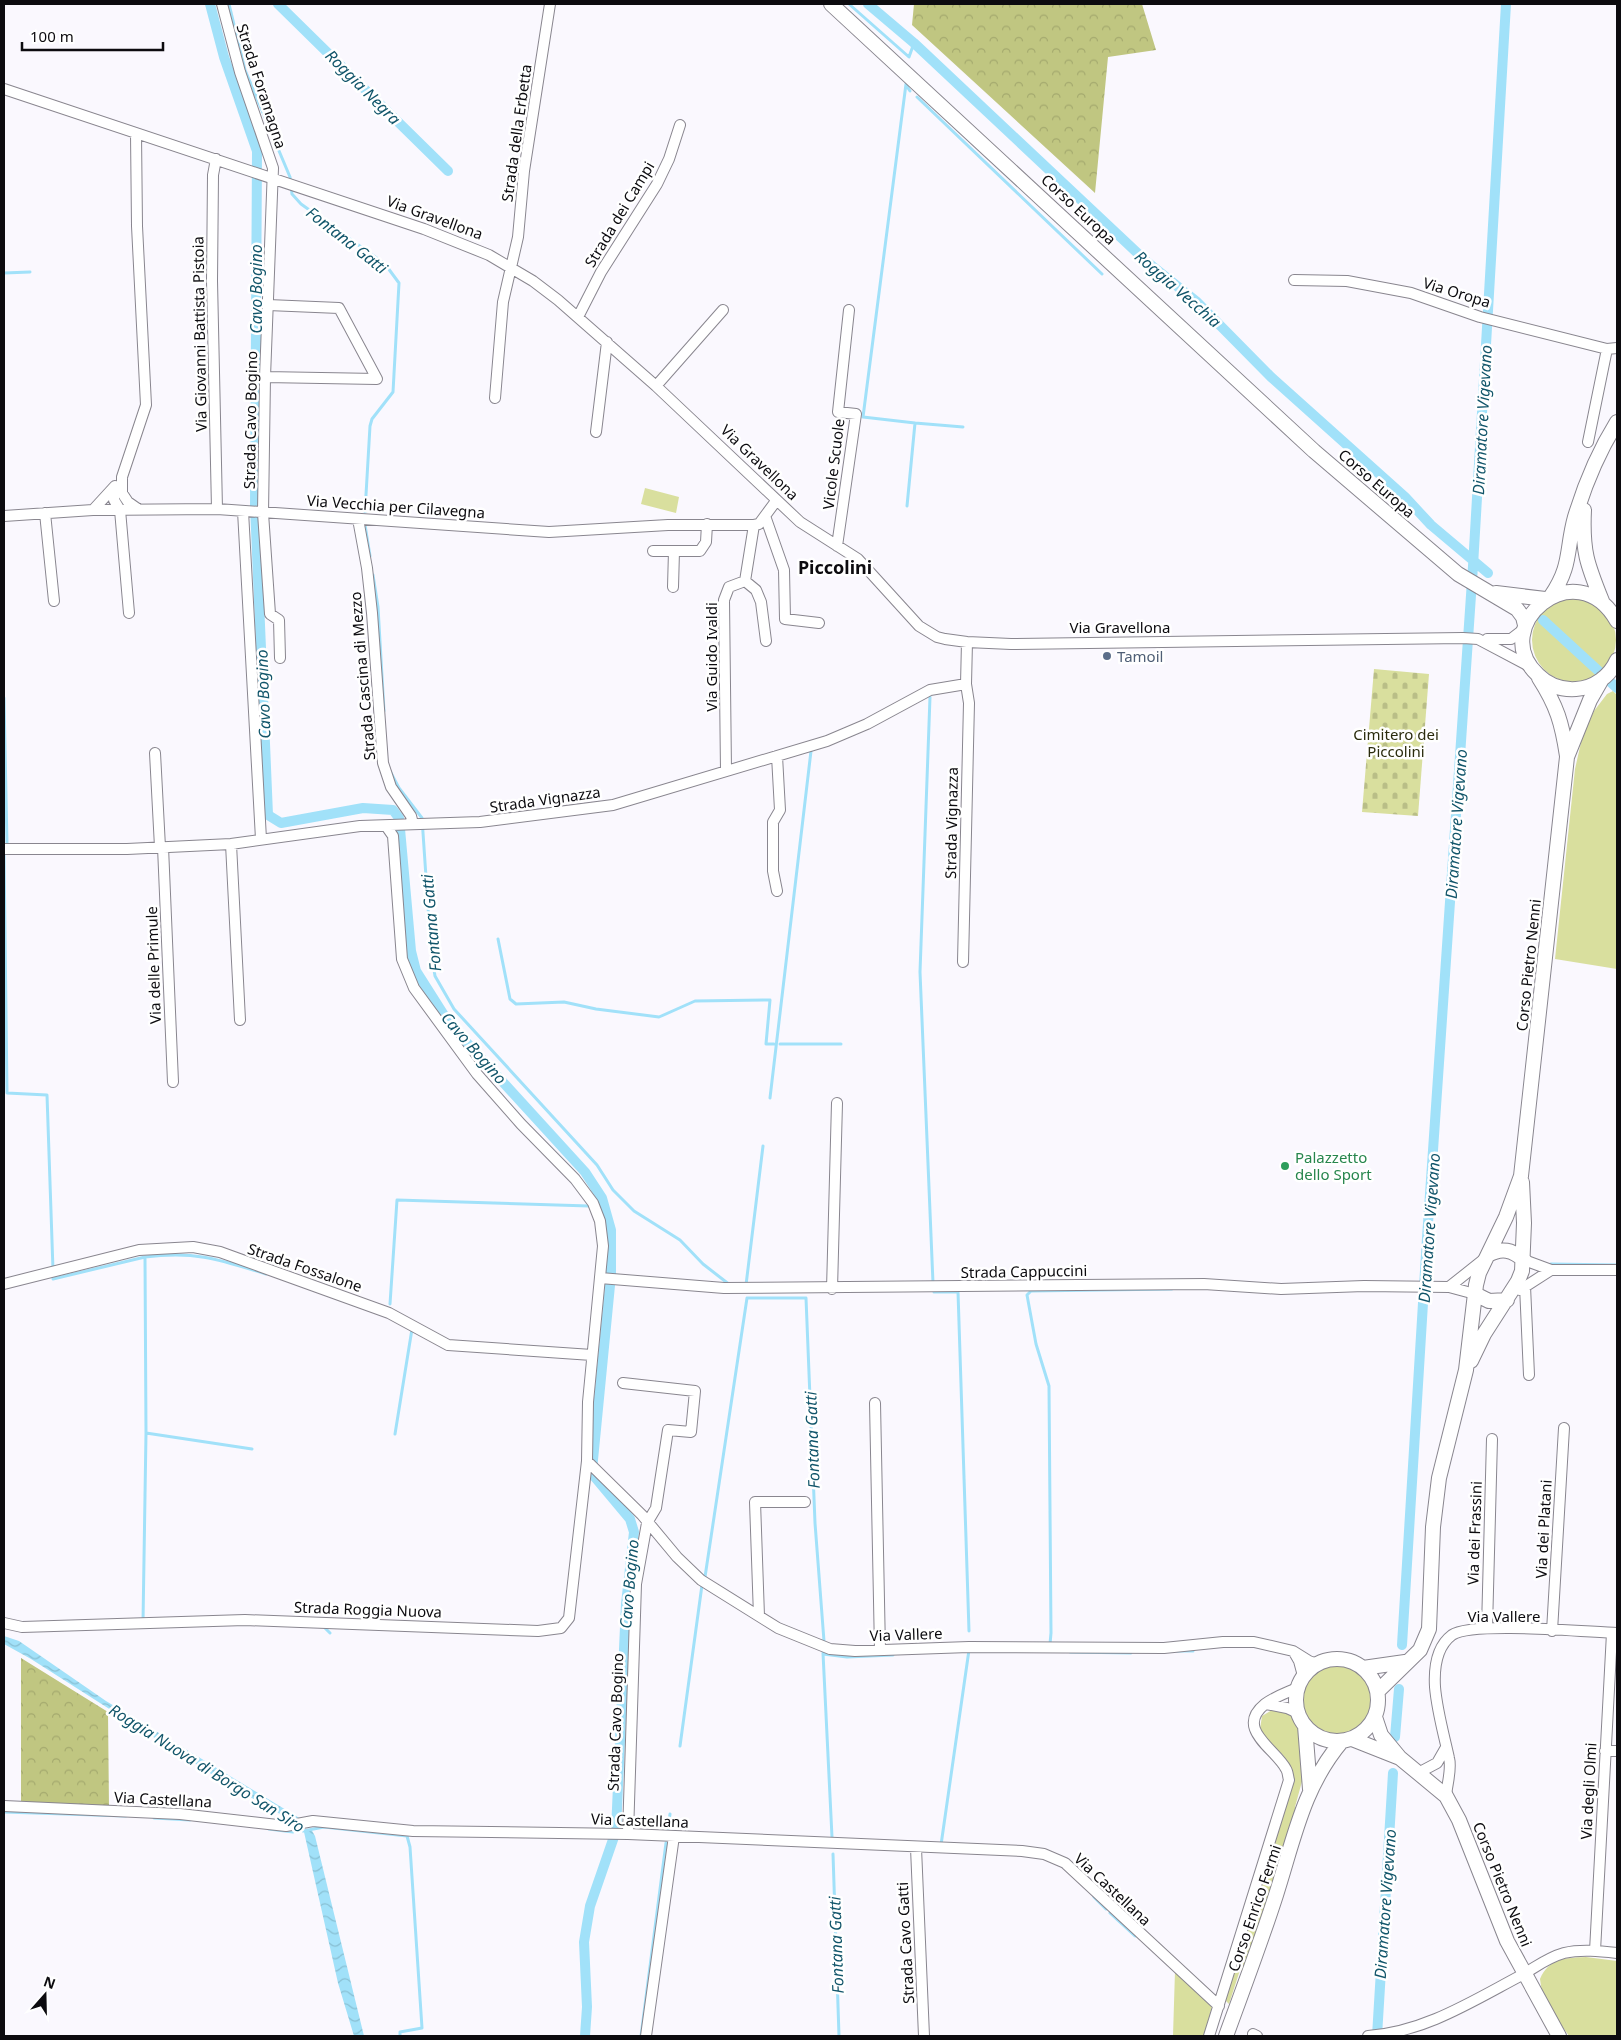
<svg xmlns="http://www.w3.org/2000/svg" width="1621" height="2040" font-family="'Noto Sans',sans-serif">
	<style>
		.grass { fill: #d9df9e }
		.forest { fill: url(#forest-crowns) }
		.cemetery { fill: url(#cemetery-stones) }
		.water { fill: url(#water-waves) }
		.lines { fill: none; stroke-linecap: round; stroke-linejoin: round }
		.stream { stroke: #a1e1f9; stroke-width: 3 }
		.canal { stroke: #a1e1f9; stroke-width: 10 }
		.street-casing { stroke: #89868f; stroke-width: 12 }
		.secondary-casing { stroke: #89868f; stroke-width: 16 }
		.street { stroke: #fff; stroke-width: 10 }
		.secondary { stroke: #fff; stroke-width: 14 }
		.service-dot { fill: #5c6f8a; stroke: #fff; stroke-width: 2 }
		.leisure-dot { fill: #2e9e5b; stroke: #fff; stroke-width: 2 }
		.labels { text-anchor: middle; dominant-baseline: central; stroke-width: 5; stroke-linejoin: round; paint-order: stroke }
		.street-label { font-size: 15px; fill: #0c0b0f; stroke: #fff }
		.service-label { font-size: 15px; fill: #4e5e75; stroke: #fff; text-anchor: start }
		.park-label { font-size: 15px; fill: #2b2c0e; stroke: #fff }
		.leisure-label { font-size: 15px; fill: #27864d; stroke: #fff; text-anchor: start }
		.water-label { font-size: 16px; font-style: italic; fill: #11556a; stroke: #fff }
		.quarter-label { font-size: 18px; font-weight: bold; fill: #0c0b0f; stroke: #fff }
	</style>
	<defs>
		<pattern id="forest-crowns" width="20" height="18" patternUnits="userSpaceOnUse" patternTransform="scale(1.25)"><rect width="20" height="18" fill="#c0c681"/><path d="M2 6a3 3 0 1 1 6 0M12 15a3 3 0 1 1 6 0" fill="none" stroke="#a4a96e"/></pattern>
		<pattern id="cemetery-stones" width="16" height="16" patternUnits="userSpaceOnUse" patternTransform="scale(1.25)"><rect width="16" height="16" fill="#d9df9e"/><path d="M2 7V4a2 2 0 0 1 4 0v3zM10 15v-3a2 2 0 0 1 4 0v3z" fill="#b9be87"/></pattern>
		<pattern id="water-waves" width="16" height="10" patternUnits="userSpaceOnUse" patternTransform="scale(1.25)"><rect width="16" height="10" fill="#a1e1f9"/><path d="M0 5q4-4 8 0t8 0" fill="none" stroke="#89c0d4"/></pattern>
	</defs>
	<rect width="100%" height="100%" fill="#faf8fe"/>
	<path class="grass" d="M 645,488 L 679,497 L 676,513 L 641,504 Z
		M1532 640a42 42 0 1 1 84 0a42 42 0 1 1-84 0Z
		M 1613,691 L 1617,695 L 1617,969 L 1555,959 L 1575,769 L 1582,738 L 1594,711 L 1607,694 Z
		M1303 1699a35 35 0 1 1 70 0a35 35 0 1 1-70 0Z
		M 1272,1710 L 1286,1712 L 1292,1717 L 1299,1730 L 1304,1774 L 1295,1807 L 1297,1808 L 1243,1971 L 1240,1970 L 1229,2004 L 1224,1999 L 1291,1791 C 1295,1752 1277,1756 1260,1729 L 1262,1716 Z
		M 1586,1957 L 1617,1961 L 1617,2036 L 1569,2036 L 1543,1999 L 1540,1979 C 1549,1958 1566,1958 1586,1957 Z
		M 1175,1971 L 1212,2007 L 1204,2036 L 1173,2036 Z"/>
	<path class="forest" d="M 914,4 L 1142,4 L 1156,50 L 1108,57 L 1095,193 L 912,25 Z
		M 21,1658 L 108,1712 L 109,1807 L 21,1804 Z"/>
	<path class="cemetery" d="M 1374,669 L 1429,674 L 1418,816 L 1362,812 Z"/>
	<path class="water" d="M 4,1636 L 19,1641 L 106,1701 L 301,1819 L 294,1822 L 227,1784 L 31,1659 L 4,1644 Z
		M 311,1829 L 315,1836 L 364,2036 L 354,2036 L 338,1983 L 304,1832 Z"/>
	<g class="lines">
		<path class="stream" d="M 229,4 L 245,70 L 290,177 L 292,194 L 301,204 L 385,264 L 399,283 L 393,392 L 372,419 L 370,426 L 365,512
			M 849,4 L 909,57 L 914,43
			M 906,84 L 863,417 L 915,423 L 907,506
			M 906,85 L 910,91
			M 917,97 L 1102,274
			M 4,273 L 30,272
			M 915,423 L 963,427
			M 365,525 L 370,556
			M 373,575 L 378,607 L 384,711
			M 930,697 L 920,972 L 933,1283
			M 4,698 L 7,845
			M 390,771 L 399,788 L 422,818 L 431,951 L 435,976 L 454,1009 L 597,1165 L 613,1190 L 634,1211 L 680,1240 L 703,1264 L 730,1285
			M 4,854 L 7,1093 L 47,1095 L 53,1270
			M 498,939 L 510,999 L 516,1004 L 564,1002 L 596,1009 L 659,1017 L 695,1001 L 770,1000 L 766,1044 L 774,1044
			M 780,1044 L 841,1044
			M 770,1098 L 811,751
			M 145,1257 C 196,1251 218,1259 266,1274
			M 1551,1264 L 1617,1265
			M 53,1279 L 145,1257 L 146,1433 L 252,1449
			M 746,1285 L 763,1146
			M 934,1292 L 958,1292 L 969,1631
			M 390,1304 L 397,1200 L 589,1206
			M 395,1434 L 412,1329 L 410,1328
			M 705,1577 L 747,1298 L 806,1298 L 815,1523 L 824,1641
			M 143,1622 L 146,1433
			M 323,1626 L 330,1633
			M 1050,1644 L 1051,1633 L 1049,1386 L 1036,1344 L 1027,1295 L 1031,1291 L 1172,1289
			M 1177,1651 L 1193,1651
			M 1070,1652 L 1131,1653
			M 823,1653 L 832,1837
			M 823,1654 L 847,1657 L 893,1655
			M 680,1746 L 702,1585
			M 4,1812 L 126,1816
			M 154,1818 L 190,1820
			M 269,1829 L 293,1832
			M 668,1829 L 670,1814
			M 303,1831 L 324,1827 L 407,1836 L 410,1847 L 422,2028 L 400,2032 L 400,2036
			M 941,1845 L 969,1650
			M 833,1854 L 839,2036
			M 1094,1897 L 1106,1909
			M 1110,1913 L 1135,1936
			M 641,2036 L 666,1843"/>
		<path class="canal" d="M 210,4 L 224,57 L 257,151 L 255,506 L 268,815 L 281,823 L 363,808 L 393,810 L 399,818 L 411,951 L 416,971 L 449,1023 L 585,1172 L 602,1198 L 611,1230 L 611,1275 L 592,1470 L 594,1476 L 630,1519 L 634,1532 L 626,1604 L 616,1831 L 590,1906 L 584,1942 L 587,2007 L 585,2036
			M 278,4 L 448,171
			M 868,4 L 914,43 L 1147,262 L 1197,302 L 1271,377 L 1405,497 L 1431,525 L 1488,573
			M 1543,620 L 1617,688
			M 1402,1645 L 1427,1238 L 1473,566 L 1506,4
			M 1395,1737 L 1399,1689
			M 1377,2036 L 1393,1773"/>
		<defs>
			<path id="street" d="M 222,4 L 240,72 L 273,168 L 265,377 L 263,513 L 270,614 L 279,620 L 280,658
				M 4,89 L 424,229 L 489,255 L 533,281 L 558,300 L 656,386 L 800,522 L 858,559 L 919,626 L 937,637 L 945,639 L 967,642 L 1011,644 L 1463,638 L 1478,639 L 1531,667
				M 136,134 L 137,226 L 146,405 L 122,477 L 122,493 L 128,502 L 138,509
				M 216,159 L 213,175 L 212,281 L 217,509
				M 1294,280 L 1347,281 L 1411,293 L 1480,317 L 1607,349 L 1617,348
				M 578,317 L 601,272 L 657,184 L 669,159 L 680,125
				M 265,377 L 377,379 L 339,308 L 268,305
				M 656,386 L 723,310
				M 495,398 L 503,302 L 518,237 L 524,171 L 550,4
				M 596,432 L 607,342
				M 1588,442 L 1607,349
				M 114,488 L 114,500 L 120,510 L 129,613
				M 93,510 L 115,486
				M 243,511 L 261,839
				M 45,513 L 54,601
				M 4,516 L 93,510 L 217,509 L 549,532 L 668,525 L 754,525 L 759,524 L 776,501
				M 765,516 L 784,570 L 785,619 L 819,623
				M 358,519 L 367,568 L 372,613 L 383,763 L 391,787 L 411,816 L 413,824
				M 837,546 L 856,414 L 838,412 L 849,310
				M 653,551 L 674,551
				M 745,581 L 756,590 L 761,602 L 766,641
				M 673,587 L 674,551 L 700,551 L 706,542 L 707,524
				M 1487,639 L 1511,639 L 1524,629
				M 155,753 L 160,847
				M 726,771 L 724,600 L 729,587 L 745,581 L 754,525
				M 231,844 L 240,1020
				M 163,847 L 173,1082
				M 4,849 L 127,849 L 231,844 L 360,826 L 480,822 L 613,805 L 827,741 L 867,724 L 930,690 L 966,684
				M 777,891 L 773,871 L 773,822 L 780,810 L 777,756
				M 963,962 L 969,703 L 966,684 L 967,642
				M 1524,1260 L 1551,1270 L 1617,1270
				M 600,1278 L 724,1288 L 1204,1284 L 1281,1289 L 1364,1286 L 1449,1287 L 1475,1294
				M 4,1284 L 139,1250 L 193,1247 L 220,1252 L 389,1313 L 448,1345 L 592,1355
				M 1525,1286 L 1529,1375
				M 1449,1287 L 1483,1260
				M 832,1289 L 837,1103
				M 1520,1290 L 1551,1270
				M 623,1383 L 695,1391 L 691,1432 L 668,1430 L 656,1508 L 647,1523 L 636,1584 L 628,1834
				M 875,1403 L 880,1650
				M 587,1461 L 642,1515 L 677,1557 L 701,1580 L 778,1628 L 830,1649 L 855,1651 L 969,1647 L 1164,1648 L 1223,1642 L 1254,1642 L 1293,1651 L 1309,1661 L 1317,1664
				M 759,1616 L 755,1502 L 805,1502
				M 4,1623 L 22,1627 L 245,1620 L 538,1631 L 561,1628 L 569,1618 L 587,1461 L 588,1402 L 603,1246 L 600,1221 L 593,1203 L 575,1179 L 521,1124 L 477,1074 L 414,988 L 402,959 L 393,836 L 386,826
				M 1487,1628 L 1492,1439
				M 1552,1631 L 1564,1428
				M 1295,1654 L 1299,1661 L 1303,1676
				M 1266,1704 L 1287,1708 L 1298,1713
				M 1605,1751 L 1617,1751
				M 1420,1772 L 1437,1763 L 1445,1749
				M 1446,1796 C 1447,1784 1452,1769 1449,1758 C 1444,1735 1437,1711 1435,1687 C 1434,1670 1436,1647 1452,1635 C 1472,1621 1587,1632 1617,1633
				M 4,1806 L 180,1814 L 286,1826 L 313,1821 L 413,1831 L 628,1834 L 1022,1851 L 1044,1854 L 1065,1863 L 1219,2006
				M 916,1848 L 924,2036
				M 1595,1951 L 1612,1633
				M 1253,2034 L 1257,2036
				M 646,2036 L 674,1836
				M 1209,2036 L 1289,1780 C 1288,1777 1288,1772 1286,1769 C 1276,1749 1234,1729 1265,1704 C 1274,1697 1286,1693 1297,1688
				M 1368,2036 C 1424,2032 1471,2002 1520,1976 C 1535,1968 1546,1958 1564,1953 C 1581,1949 1600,1951 1617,1953"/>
			<path id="secondary" d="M 831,4 L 1314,451 L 1458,574 L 1517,609 L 1523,617 L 1525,625
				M 1584,510 C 1582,551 1587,564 1602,601
				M 1496,593 L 1545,599
				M 1551,596 C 1572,566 1566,549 1575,517 C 1585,484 1599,451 1617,422
				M 1617,621 C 1576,549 1486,627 1538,675 C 1548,685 1561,690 1576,689 C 1594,688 1610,676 1617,660
				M 1539,678 C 1557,706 1562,723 1567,756
				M 1488,1255 C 1502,1247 1512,1250 1524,1260
				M 1475,1294 L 1489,1301 L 1507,1300
				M 1471,1361 L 1484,1334 L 1518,1281 L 1522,1271 L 1524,1223 L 1522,1182
				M1296 1700a41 41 0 1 1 82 0a41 41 0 1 1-82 0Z
				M 1363,1668 L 1405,1662
				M 1378,1691 L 1420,1650 L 1429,1629 L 1433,1527 L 1439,1478 L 1466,1370 L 1476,1285 L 1479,1273 L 1506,1217 L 1521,1176 L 1567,757 L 1590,700 L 1602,679
				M 1375,1717 L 1381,1735 L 1400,1758 L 1446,1796 L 1459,1820 L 1507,1941 L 1559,2036
				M 1305,1726 L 1310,1789
				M 1352,1739 L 1400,1758
				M 1226,2036 C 1243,1989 1261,1942 1276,1895 C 1294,1839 1303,1787 1342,1741"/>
		</defs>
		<use href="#street" class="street-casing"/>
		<use href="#secondary" class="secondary-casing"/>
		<use href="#street" class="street"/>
		<use href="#secondary" class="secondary"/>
	</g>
	<circle class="service-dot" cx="1107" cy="656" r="5"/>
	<circle class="leisure-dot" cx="1285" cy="1166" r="5"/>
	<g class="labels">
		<g class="street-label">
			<text transform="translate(262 86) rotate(72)">Strada Foramagna</text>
			<text transform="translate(516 133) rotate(-82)">Strada della Erbetta</text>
			<text transform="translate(1079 209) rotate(43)">Corso Europa</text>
			<text transform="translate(619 214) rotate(-59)">Strada dei Campi</text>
			<text transform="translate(435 217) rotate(20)">Via Gravellona</text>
			<text transform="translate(1457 292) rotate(17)">Via Oropa</text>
			<text transform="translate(199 334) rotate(-91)">Via Giovanni Battista Pistoia</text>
			<text transform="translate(250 420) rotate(-89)">Strada Cavo Bogino</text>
			<text transform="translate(760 462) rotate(44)">Via Gravellona</text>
			<text transform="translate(833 464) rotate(-83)">Vicole Scuole</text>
			<text transform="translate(1377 483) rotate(41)">Corso Europa</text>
			<text transform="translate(396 506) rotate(4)">Via Vecchia per Cilavegna</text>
			<text x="1120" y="627">Via Gravellona</text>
			<text transform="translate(711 657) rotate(-90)">Via Guido Ivaldi</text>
			<text transform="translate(362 676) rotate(-95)">Strada Cascina di Mezzo</text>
			<text transform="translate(545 799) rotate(-8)">Strada Vignazza</text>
			<text transform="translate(951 823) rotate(-89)">Strada Vignazza</text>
			<text transform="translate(153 965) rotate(-92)">Via delle Primule</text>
			<text transform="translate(1528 965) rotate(-84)">Corso Pietro Nenni</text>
			<text transform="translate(305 1267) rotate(19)">Strada Fossalone</text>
			<text transform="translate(1024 1271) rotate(-1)">Strada Cappuccini</text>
			<text transform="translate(1543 1529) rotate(-87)">Via dei Platani</text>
			<text transform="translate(1474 1533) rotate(-88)">Via dei Frassini</text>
			<text transform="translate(368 1609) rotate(2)">Strada Roggia Nuova</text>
			<text x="1504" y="1616">Via Vallere</text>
			<text transform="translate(906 1634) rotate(-2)">Via Vallere</text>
			<text transform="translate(615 1722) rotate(-88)">Strada Cavo Bogino</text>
			<text transform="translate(1588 1791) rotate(-87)">Via degli Olmi</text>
			<text transform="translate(163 1799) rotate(3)">Via Castellana</text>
			<text transform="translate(640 1820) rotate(2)">Via Castellana</text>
			<text transform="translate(1503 1884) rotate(68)">Corso Pietro Nenni</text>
			<text transform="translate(1113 1889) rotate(43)">Via Castellana</text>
			<text transform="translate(1254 1908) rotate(-71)">Corso Enrico Fermi</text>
			<text transform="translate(905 1943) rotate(-93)">Strada Cavo Gatti</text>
		</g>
		<g class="service-label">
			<text x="1117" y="656">Tamoil</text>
		</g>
		<g class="park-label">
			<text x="1396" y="734">Cimitero dei<tspan x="1396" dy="17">Piccolini</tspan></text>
		</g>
		<g class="leisure-label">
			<text x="1295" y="1157">Palazzetto<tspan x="1295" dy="17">dello Sport</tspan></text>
		</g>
		<g class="water-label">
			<text transform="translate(363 87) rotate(45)">Roggia Negra</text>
			<text transform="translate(347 240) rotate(38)">Fontana Gatti</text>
			<text transform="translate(256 289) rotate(-90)">Cavo Bogino</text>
			<text transform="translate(1178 289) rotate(41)">Roggia Vecchia</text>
			<text transform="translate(1482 420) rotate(-87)">Diramatore Vigevano</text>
			<text transform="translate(263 694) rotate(-92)">Cavo Bogino</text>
			<text transform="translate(1456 824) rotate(-86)">Diramatore Vigevano</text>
			<text transform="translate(431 923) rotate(-95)">Fontana Gatti</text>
			<text transform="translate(474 1048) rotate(49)">Cavo Bogino</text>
			<text transform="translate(1429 1228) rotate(-86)">Diramatore Vigevano</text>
			<text transform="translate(812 1440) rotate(-92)">Fontana Gatti</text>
			<text transform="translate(629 1584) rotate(-85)">Cavo Bogino</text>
			<text transform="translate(207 1768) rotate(32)">Roggia Nuova di Borgo San Siro</text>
			<text transform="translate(1385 1904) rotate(-86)">Diramatore Vigevano</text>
			<text transform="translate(836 1945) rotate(-92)">Fontana Gatti</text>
		</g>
		<g class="quarter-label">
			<text x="835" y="567">Piccolini</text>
		</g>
	</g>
	<rect width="1621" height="2040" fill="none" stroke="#0c0b0f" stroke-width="10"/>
	<g transform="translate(45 1995) rotate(20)" stroke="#ffffff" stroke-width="4" paint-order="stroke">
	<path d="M0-4L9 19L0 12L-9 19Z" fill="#0c0b0f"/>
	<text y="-8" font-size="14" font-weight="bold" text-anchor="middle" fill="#0c0b0f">N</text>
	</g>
	<path d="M22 42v8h141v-8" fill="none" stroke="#0c0b0f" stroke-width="2.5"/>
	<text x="30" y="42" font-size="15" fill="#0c0b0f" stroke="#ffffff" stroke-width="4" paint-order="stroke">100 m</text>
</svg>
